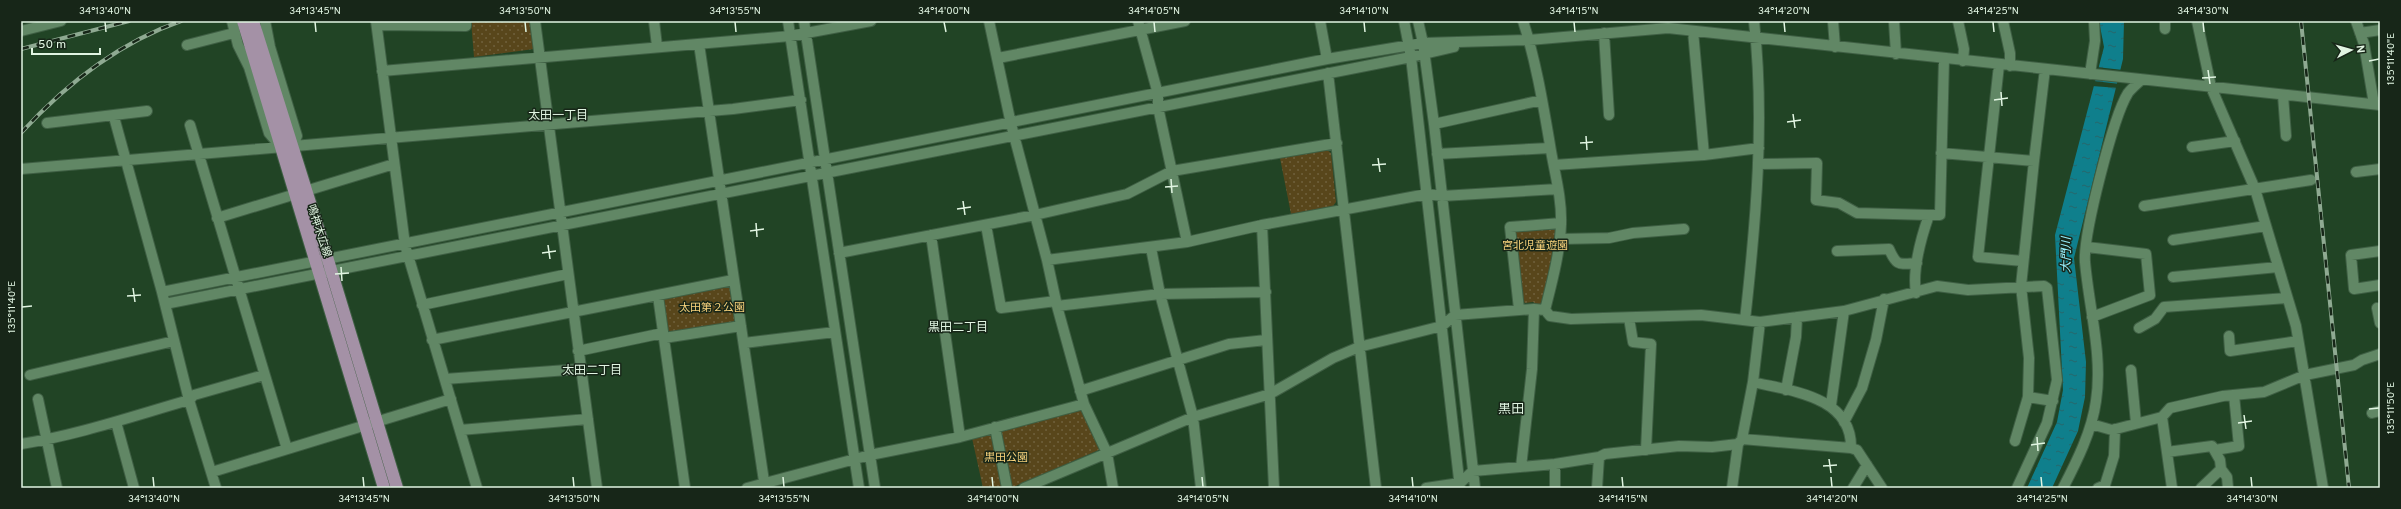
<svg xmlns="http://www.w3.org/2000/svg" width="2401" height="509" font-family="Overpass,'Noto Sans JP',sans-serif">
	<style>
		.park { fill: url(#park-dots) }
		.water { fill: url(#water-ripples) }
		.pier { fill: #214425 }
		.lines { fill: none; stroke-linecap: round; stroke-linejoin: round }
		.minor-casing { stroke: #3f5f44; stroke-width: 12 }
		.major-casing { stroke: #3f5f44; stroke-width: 14 }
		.minor { stroke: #618765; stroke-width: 10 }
		.major { stroke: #a491a6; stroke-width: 12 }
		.rail-casing { stroke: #8faa92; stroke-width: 4 }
		.rail { stroke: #172618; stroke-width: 2.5; stroke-dasharray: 8; stroke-linecap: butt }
		.ticks { fill: none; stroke: #e1f5e2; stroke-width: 1.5 }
		.labels { text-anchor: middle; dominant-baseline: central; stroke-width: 3; stroke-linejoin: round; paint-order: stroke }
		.street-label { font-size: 11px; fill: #e1f5e2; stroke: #172618 }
		.park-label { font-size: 11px; fill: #f9d37c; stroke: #172618 }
		.neighbourhood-label { font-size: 12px; fill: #e1f5e2; stroke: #172618 }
		.water-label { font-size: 12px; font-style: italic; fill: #98f0fd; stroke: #172618 }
		.quarter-label { font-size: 13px; fill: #e1f5e2; stroke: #172618 }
		.neatline { fill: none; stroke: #e1f5e2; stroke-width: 1.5 }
		.ticks-label { font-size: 10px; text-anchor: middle; fill: #e1f5e2 }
	</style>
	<defs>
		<pattern id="park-dots" width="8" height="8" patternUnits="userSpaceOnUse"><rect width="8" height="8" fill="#58461b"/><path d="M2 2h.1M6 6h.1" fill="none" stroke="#70613c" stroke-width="1.8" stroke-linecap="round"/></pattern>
		<pattern id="water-ripples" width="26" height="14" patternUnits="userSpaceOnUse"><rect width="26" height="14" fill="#0f7f8c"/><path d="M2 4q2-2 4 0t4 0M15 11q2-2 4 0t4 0" fill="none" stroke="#27676c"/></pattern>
	</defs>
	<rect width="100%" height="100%" fill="#214425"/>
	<path class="park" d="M 471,21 L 530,21 L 534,49 L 474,57 Z
		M 1327,150 L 1331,153 L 1336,202 L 1333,206 L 1291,214 L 1280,158 Z
		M 1558,227 L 1544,302 L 1538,305 L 1533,302 L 1525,303 L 1522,300 L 1514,232 Z
		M 730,285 L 738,324 L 666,335 L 661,298 Z
		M 1081,408 L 1101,449 L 1011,488 L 983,488 L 972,438 Z"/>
	<path class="water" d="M 2099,21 L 2124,21 L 2123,59 L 2074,258 L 2086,362 L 2085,397 L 2078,431 L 2052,488 L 2027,488 L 2057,422 L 2063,390 L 2055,235 L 2104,47 Z"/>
	<path class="pier" d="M 2096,67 L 2123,70 L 2120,82 L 2093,79 Z
		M 2094,81 L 2120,84 L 2119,88 L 2092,86 Z"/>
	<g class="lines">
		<defs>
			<path id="minor" d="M 232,21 L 238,45 L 249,67 L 269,133 L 280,146
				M 265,21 L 270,47 L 297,136 L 292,145
				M 376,21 L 405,245 L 477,488
				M 535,21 L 597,488
				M 654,21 L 657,46
				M 788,21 L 859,488
				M 804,21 L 875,488
				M 989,21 L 1011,124 L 1047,260 L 1057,306 L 1084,404 L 1107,453 L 1113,488
				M 1138,21 L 1158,94 L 1158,107 L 1187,242
				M 1320,21 L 1327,59
				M 1404,21 L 1411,57 L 1460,488
				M 1418,21 L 1423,43 L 1434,124 L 1475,488
				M 1523,21 C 1536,61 1543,104 1550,145 C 1554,171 1562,197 1561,224 C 1560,253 1552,282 1545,310
				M 1833,21 L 1835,47
				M 1894,21 L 1896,54
				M 1958,21 L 1964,49 L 1963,61
				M 2003,21 L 2010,53 L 2010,66
				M 2197,21 L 2211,87 L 2255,189 L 2296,326 L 2323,488
				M 2356,21 L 2364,44 L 2374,104
				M 377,25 L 466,26 L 466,21
				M 2165,29 L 2165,21
				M 21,31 L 61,21
				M 1693,31 L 1704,155
				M 1604,33 L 1609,115
				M 2360,33 L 2380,30
				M 699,44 L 765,488
				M 187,45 L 234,33
				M 998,58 L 1185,21
				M 1999,65 L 1978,257 L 2023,261
				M 382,71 L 790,36 L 871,21
				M 1328,73 L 1376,488
				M 2090,74 L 2095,41 L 2094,21
				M 2283,95 L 2286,136
				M 114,117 L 162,292 L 189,400 L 216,488
				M 47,123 L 147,111
				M 1434,124 L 1542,100
				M 190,125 L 287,449
				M 2192,147 L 2235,141
				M 1941,153 L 2034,161 L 2045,69
				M 1437,154 L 1550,148
				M 1758,164 L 1817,163 L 1816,200 L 1839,203 L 1857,213 L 1929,215 C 1921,238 1912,269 1916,293
				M 1554,165 L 1704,155 L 1759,148
				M 21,169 L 733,109 L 801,100
				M 2356,172 L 2380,169
				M 2144,206 L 2311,180
				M 1929,215 L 1940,215 L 1944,59
				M 217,218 L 394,164
				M 986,225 L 1001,308 L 1056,301
				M 1262,225 L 1274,488
				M 931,235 L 960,437
				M 1560,239 L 1609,238 L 1633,233 L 1684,229
				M 2173,240 L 2266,226
				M 2087,247 L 2146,254 L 2150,295 L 2092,317
				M 1151,248 L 1160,294 L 1193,417 L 1201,488
				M 1837,251 L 1889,249 C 1897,267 1899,264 1917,263
				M 2380,251 L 2351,255 L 2354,289 L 2380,285
				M 839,253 L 1035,215 L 1127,194 L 1172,171 L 1337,143
				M 1047,260 L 1187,242 L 1262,225 L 1427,194 L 1442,196 L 1558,189
				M 2173,277 L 2278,267
				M 162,292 L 1327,59 L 1423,43 L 1529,40 L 1668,28 L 2380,105
				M 658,296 L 685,488
				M 165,304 L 1411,57 L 1454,47
				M 422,305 L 568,274
				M 1057,306 L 1160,294 L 1266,292
				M 2377,308 L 2380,323
				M 1519,309 L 1510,227 L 1561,223
				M 1629,318 L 1633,342 L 1651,344 L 1646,450
				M 1745,320 C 1756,221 1765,120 1754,21
				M 2139,328 L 2155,319 L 2164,307 L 2287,298
				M 2229,336 L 2230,351 L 2298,341
				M 664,338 L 741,326
				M 432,340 L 733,280
				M 744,343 L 835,332
				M 578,351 L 663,333
				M 2131,370 L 2136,423
				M 30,375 L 174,341
				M 445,379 L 581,369
				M 1753,382 C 1790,391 1852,396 1851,448
				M 1786,390 L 1796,337 L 1797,317
				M 1080,391 L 1229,344 L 1266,340
				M 2028,397 L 2029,358 L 2021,286 L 2034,161
				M 38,399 L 57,488
				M 1831,405 L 1844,311
				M 2372,413 L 2380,411
				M 2162,417 L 2172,488
				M 116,422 L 134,488
				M 1844,422 L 1862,388 L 1876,340 L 1884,299
				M 2091,424 L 2112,430 L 2162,417 L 2170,408 L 2223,396 L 2264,392 L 2305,375 L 2354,365 L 2362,360 L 2380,354
				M 995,427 L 1007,488
				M 460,430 L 588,419
				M 1742,439 L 1851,448 L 1857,450 L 1882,488
				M 2015,441 L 2028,397 L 2053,401
				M 21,444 C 78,435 133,416 189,400 L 194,395 L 264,375
				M 2215,450 L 2239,446 L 2234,395
				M 2167,452 L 2212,446 L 2220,460 L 2221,469 L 2201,488
				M 1555,464 L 1555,488
				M 1521,467 L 1532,369 L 1534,309
				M 2221,469 L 2227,477 L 2228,488
				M 212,472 L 451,399
				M 747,488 L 870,455 L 960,437 L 1084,404
				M 1024,488 L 1193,417 L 1270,394 L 1333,358 L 1359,347 L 1442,326 L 1455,315 L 1534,309 L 1545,310 L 1550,316 L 1571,319 L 1701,315 L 1760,322 L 1844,311 L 1937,286 L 1968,290 L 2044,286 L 2047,288 L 2057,380 L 2047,423 L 2017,488
				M 1426,488 L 1460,483 L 1473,471 L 1555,464 L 1599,457 L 1605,454 L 1679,446 L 1712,447 L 1738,444 L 1742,439 L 1753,382 L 1760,322
				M 1597,488 L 1599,457
				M 1732,488 L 1738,444
				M 1853,488 L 1867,465
				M 2063,488 C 2077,461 2092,431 2096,401 C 2103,356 2089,308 2085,262 C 2083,235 2113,117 2128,93 C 2132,88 2137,84 2141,80
				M 2098,488 L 2105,485 L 2114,456 L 2115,429"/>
			<path id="major" d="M 243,21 L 384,488
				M 253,21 L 328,260 L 397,488"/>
		</defs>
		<use href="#minor" class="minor-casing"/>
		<use href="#major" class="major-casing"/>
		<use href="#minor" class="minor"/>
		<use href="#major" class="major"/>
		<defs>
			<path id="rail" d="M 2301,21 L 2349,488
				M 21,49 L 129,21
				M 21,133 C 65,85 118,43 181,21"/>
		</defs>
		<use href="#rail" class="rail-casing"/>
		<use href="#rail" class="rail"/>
	</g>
	<path class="ticks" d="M 105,22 L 106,32M 315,22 L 316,32M 525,22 L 526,32M 735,22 L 736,32M 944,22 L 946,32M 1154,22 L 1155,32M 1364,22 L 1365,32M 1574,22 L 1575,32M 1784,22 L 1785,32M 1993,22 L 1994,32M 2203,22 L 2204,32M 2369,61 L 2379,59M 2208,70 L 2210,84M 2202,78 L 2216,77M 2001,92 L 2002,106M 1994,100 L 2008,98M 1793,114 L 1795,128M 1787,122 L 1801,120M 1586,136 L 1587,150M 1580,143 L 1593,142M 1378,158 L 1380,172M 1372,165 L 1386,164M 1171,179 L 1172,193M 1165,187 L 1178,186M 963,201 L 965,215M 957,209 L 971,207M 756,223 L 757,237M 750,231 L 764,229M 548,245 L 550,259M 542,253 L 556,251M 341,267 L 342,281M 335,274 L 349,273M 133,288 L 135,302M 127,296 L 141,295M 22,307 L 32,306M 2369,409 L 2379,408M 2244,415 L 2246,429M 2238,423 L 2252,421M 2037,437 L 2038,451M 2031,445 L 2045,443M 1829,459 L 1831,473M 1823,466 L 1837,465M 153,477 L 154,487M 363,477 L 364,487M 573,477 L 574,487M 783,477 L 784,487M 992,477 L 993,487M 1202,477 L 1203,487M 1412,477 L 1413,487M 1622,477 L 1623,487M 1831,477 L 1832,487M 2041,477 L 2042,487M 2251,477 L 2252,487"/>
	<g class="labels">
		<g class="street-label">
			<text transform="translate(319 231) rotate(72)">鳴神木広線</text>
		</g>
		<g class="park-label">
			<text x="1535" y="246">宮北児童遊園</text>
			<text x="712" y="308">太田第２公園</text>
			<text x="1006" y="458">黒田公園</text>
		</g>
		<g class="neighbourhood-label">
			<text x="558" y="116">太田一丁目</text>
			<text x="958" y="328">黒田二丁目</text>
			<text x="592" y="371">太田二丁目</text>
		</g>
		<g class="water-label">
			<text transform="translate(2067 255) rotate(-89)">大門川</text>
		</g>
		<g class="quarter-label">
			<text x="1511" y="410">黒田</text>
		</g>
	</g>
	<rect width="2401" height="509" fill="none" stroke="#172618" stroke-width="44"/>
	<g transform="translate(2351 50) rotate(84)" stroke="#172618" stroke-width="3" paint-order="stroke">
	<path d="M0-3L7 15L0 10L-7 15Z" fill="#e1f5e2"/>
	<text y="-6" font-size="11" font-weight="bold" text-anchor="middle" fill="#e1f5e2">N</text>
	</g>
	<path d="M32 48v6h68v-6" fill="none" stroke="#e1f5e2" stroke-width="2"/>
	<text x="38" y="48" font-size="12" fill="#e1f5e2" stroke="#172618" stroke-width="3" paint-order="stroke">50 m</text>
	<rect x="22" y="22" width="2357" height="465" class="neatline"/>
	<g class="ticks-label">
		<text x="105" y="14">34°13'40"N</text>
		<text x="315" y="14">34°13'45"N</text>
		<text x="525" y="14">34°13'50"N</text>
		<text x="735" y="14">34°13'55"N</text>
		<text x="944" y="14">34°14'00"N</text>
		<text x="1154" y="14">34°14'05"N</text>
		<text x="1364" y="14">34°14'10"N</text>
		<text x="1574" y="14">34°14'15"N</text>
		<text x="1784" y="14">34°14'20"N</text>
		<text x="1993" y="14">34°14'25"N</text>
		<text x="2203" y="14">34°14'30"N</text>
		<text transform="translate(2390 59) rotate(-90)" y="4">135°11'40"E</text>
		<text transform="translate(11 307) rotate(-90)" y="4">135°11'40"E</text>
		<text transform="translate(2390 408) rotate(-90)" y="4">135°11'50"E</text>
		<text x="154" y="502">34°13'40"N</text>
		<text x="364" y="502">34°13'45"N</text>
		<text x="574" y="502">34°13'50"N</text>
		<text x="784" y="502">34°13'55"N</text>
		<text x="993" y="502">34°14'00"N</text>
		<text x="1203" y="502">34°14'05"N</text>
		<text x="1413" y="502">34°14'10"N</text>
		<text x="1623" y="502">34°14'15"N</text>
		<text x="1832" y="502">34°14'20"N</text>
		<text x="2042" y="502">34°14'25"N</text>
		<text x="2252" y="502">34°14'30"N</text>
	</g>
</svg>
